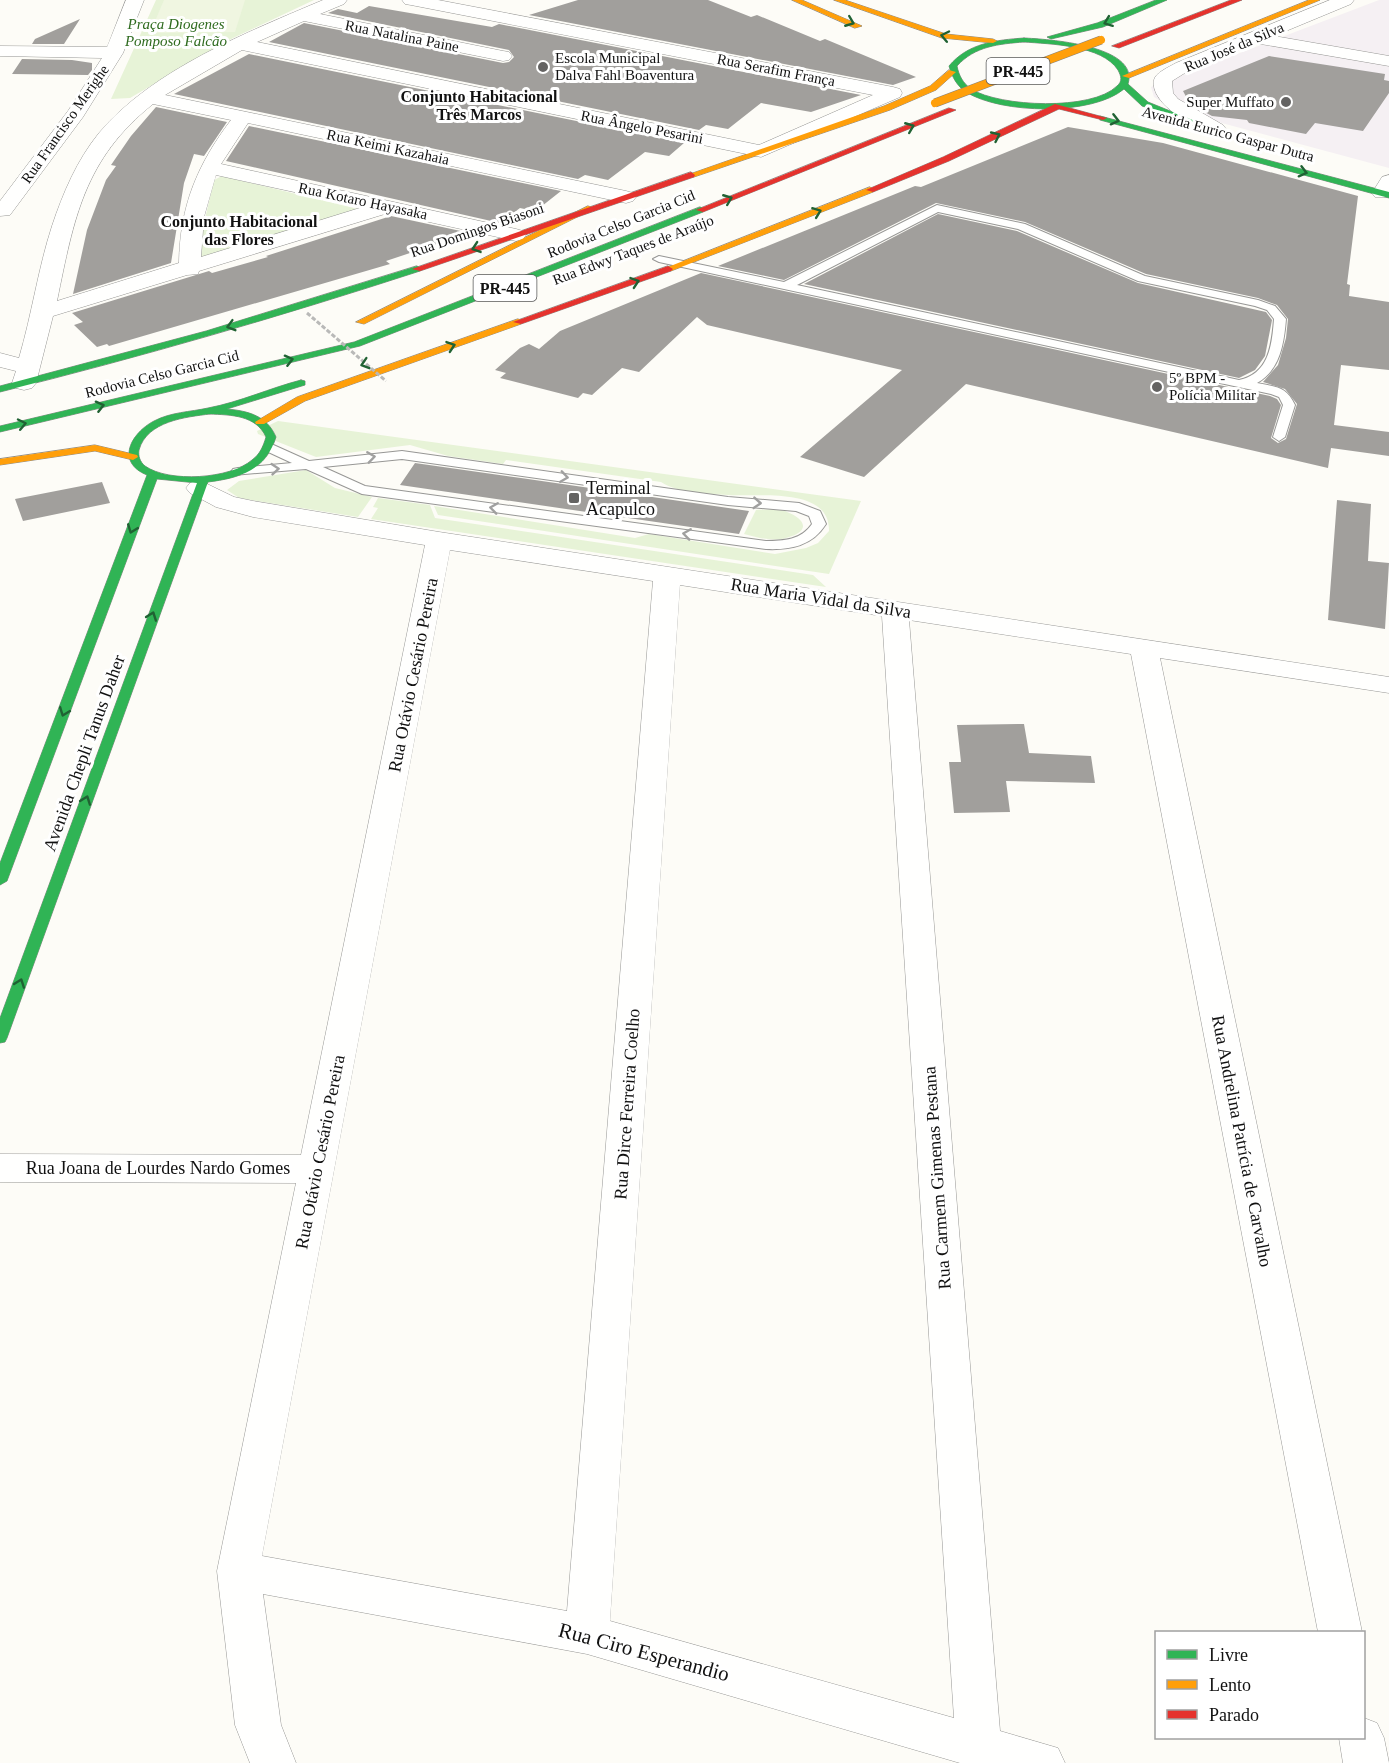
<svg xmlns="http://www.w3.org/2000/svg" width="1389" height="1763" font-family="'Times New Roman',serif">
	<style>
		.industrial { fill: #f5f0f3 }
		.green { fill: #e7f3d7 }
		.pitch { fill: #f0f6e1 }
		.building { fill: #a19f9c }
		.lines { fill: none; stroke-linecap: round; stroke-linejoin: round }
		.lane-casing { stroke: #979795; stroke-width: 2 }
		.street-casing { stroke: #979795; stroke-width: 1 }
		.fast-casing { stroke: #8e8d8b; stroke-width: 1 }
		.slow-casing { stroke: #8e8d8b; stroke-width: 1 }
		.jam-casing { stroke: #8e8d8b; stroke-width: 1 }
		.lane { fill: #fffffe; fill-rule: evenodd }
		.street { fill: #fffffe; fill-rule: evenodd }
		.fast { fill: #30b455; fill-rule: evenodd }
		.slow { fill: #ff9f0a; fill-rule: evenodd }
		.jam { fill: #e5322d; fill-rule: evenodd }
		.slow-bridge-casing { stroke: #858482; stroke-width: 9; stroke-linecap: butt }
		.path-bridge { stroke: #b9b9b8; stroke-width: 3; stroke-dasharray: 4.5 2; stroke-linecap: butt }
		.slow-bridge { stroke: #ff9f0a; stroke-width: 8 }
		.oneway { stroke: #206233 }
		.oneway2 { stroke: #a0a09f }
		.poi-dot { fill: #646362; stroke: #fff; stroke-width: 2 }
		.labels { text-anchor: middle; dominant-baseline: central; stroke-width: 6; stroke-linejoin: round; paint-order: stroke }
		.far-park-label { font-size: 15px; font-style: italic; fill: #2f6b1f; stroke: #fff }
		.far-street-label { font-size: 15px; fill: #111; stroke: #fff }
		.far-poi-label { font-size: 15px; fill: #111; stroke: #fff; text-anchor: start }
		.shield { fill: #fff; stroke: #585858; stroke-width: 1.5 }
		.shield-label { font-size: 16px; font-weight: bold; fill: #111 }
		.far-neighbourhood-label { font-size: 16px; font-weight: bold; fill: #111; stroke: #fff }
		.poi-label { font-size: 18px; fill: #111; stroke: #fff; text-anchor: start }
		.street-label { font-size: 18px; fill: #111; stroke: #fff }
		.near-street-label { font-size: 21px; fill: #111; stroke: #fff }
	</style>
	<rect width="100%" height="100%" fill="#fdfcf7"/>
	<path class="industrial" d="M 1379,0 L 1389,0 L 1389,168 L 1177,111 L 1154,97 L 1151,87 Z"/>
	<path class="green" d="M 156,0 L 314,0 L 233,38 L 130,98 L 111,99 Z
		M 222,176 L 358,209 L 207,261 L 196,258 L 214,180 Z
		M 278,421 L 861,501 L 829,574 L 438,515 L 434,506 L 635,538 L 649,534 L 775,554 L 806,548 L 818,543 L 829,531 C 830,486 758,497 728,495 C 708,494 678,493 661,482 L 506,460 L 503,464 L 448,456 L 410,445 L 316,457 L 258,434 L 257,431 Z
		M 306,470 L 335,488 L 372,497 L 358,517 L 239,498 L 227,490 L 239,481 Z
		M 378,498 L 430,505 L 435,518 L 813,575 L 826,587 L 371,519 L 378,508 L 373,507 Z
		M 776,509 C 792,511 818,526 792,536 C 776,543 759,538 744,534 L 756,510 Z"/>
	<path class="pitch" d="M 164,0 L 245,0 L 235,32 L 150,33 Z"/>
	<path class="building" d="M 578,0 L 708,0 L 751,17 L 757,15 L 820,41 L 825,39 L 916,77 L 893,85 L 529,15 Z
		M 369,6 L 492,27 L 499,24 L 861,95 L 811,112 L 761,103 L 728,129 L 706,125 L 699,130 L 269,42 L 304,23 L 503,63 L 509,62 L 514,57 L 509,50 L 328,13 L 338,9 L 357,13 Z
		M 80,19 L 64,44 L 32,44 L 35,39 Z
		M 249,54 L 684,143 L 669,156 L 645,152 L 608,180 L 585,175 L 578,179 L 174,94 Z
		M 1269,56 L 1385,74 L 1384,80 L 1389,81 L 1389,93 L 1363,131 L 1315,123 L 1306,134 L 1249,123 L 1247,120 L 1212,116 L 1190,104 L 1183,91 Z
		M 22,59 L 72,60 L 92,63 L 92,70 L 88,75 L 12,74 Z
		M 156,107 L 227,122 L 204,156 L 194,154 L 184,183 L 171,263 L 73,294 L 87,230 L 106,180 L 116,166 L 111,165 L 131,136 Z
		M 249,126 L 561,191 L 542,206 L 537,205 L 529,210 L 520,208 L 500,223 L 226,161 Z
		M 1068,127 L 1163,143 L 1358,196 L 1347,284 L 1350,285 L 1349,296 L 1389,302 L 1389,370 L 1341,365 L 1334,425 L 1389,432 L 1389,456 L 1331,448 L 1328,468 L 966,384 L 864,477 L 800,457 L 902,370 L 707,325 L 697,317 L 639,372 L 622,368 L 592,395 L 583,393 L 578,398 L 500,378 L 506,373 L 495,370 L 520,348 L 529,344 L 539,349 L 560,331 L 701,273 L 1270,396 L 1277,399 L 1281,405 L 1271,438 L 1278,443 L 1286,439 L 1297,404 L 1285,389 L 1263,382 L 1278,365 L 1286,338 L 1288,319 L 1277,305 L 1258,298 L 1146,274 L 1025,222 L 936,203 L 784,280 L 718,266 L 915,186 L 921,187 Z
		M 938,214 L 1017,231 L 1138,283 L 1266,312 L 1272,320 L 1265,356 L 1255,370 L 1239,378 L 804,284 Z
		M 391,216 L 470,233 L 386,261 L 390,264 L 109,346 L 107,344 L 97,347 L 74,325 L 83,322 L 72,313 L 209,271 L 212,273 L 268,257 L 266,256 Z
		M 415,463 L 521,478 L 749,511 L 739,534 L 400,485 Z
		M 102,482 L 110,503 L 23,521 L 15,499 Z
		M 1337,500 L 1371,504 L 1368,561 L 1389,563 L 1385,629 L 1328,620 Z
		M 1024,724 L 1029,753 L 1091,756 L 1095,783 L 1006,781 L 1010,812 L 954,813 L 949,762 L 961,762 L 957,725 Z"/>
	<g class="lines">
		<defs>
			<path id="lane" d="M 937,205 L 1025,224 L 1145,276 L 1258,300 L 1275,306 L 1286,319 C 1284,344 1280,370 1257,383 C 1276,387 1286,386 1295,405 L 1285,437 L 1279,441 L 1273,437 L 1283,405 L 1279,397 L 1271,394 L 659,262 L 653,259 L 659,256 L 784,282 ZM 938,212 L 1018,229 L 1138,281 L 1255,306 L 1267,310 L 1274,319 C 1272,345 1269,374 1239,380 L 797,285 Z
				M 269,443 L 309,461 L 402,451 L 728,497 L 799,503 L 820,511 L 826,524 C 812,546 791,550 766,549 L 362,494 L 306,469 L 233,475 L 231,472 L 233,469 L 238,468 L 292,463 L 264,450 L 263,447 ZM 402,459 L 728,505 L 796,511 L 809,516 L 812,524 C 801,540 784,541 766,541 L 365,486 L 323,467 Z"/>
			<path id="street" d="M 126,0 L 144,0 L 123,53 L 83,117 L 10,215 L 0,216 L 0,201 L 68,111 L 102,58 L 0,56 L 0,46 L 107,47 Z
				M 323,0 L 347,0 L 344,4 L 320,14 L 503,51 L 509,52 L 512,56 L 509,60 L 503,61 L 304,21 L 257,42 L 759,145 L 873,95 L 411,5 L 405,4 L 402,0 L 438,0 L 893,87 L 900,89 L 902,93 L 900,97 L 761,157 L 242,50 L 165,95 L 626,191 L 633,193 L 636,197 L 633,201 L 626,203 L 248,123 L 221,164 L 516,229 L 523,231 L 526,235 L 523,239 L 516,241 L 388,213 L 199,271 L 198,274 L 187,275 L 53,316 L 36,383 L 32,388 L 24,390 L 16,388 L 12,383 L 16,371 L 0,367 L 0,353 L 19,358 C 32,314 38,269 52,226 C 63,193 77,160 99,133 C 153,69 248,32 323,0 ZM 153,104 L 231,120 C 197,165 180,206 179,263 L 57,301 C 74,218 84,159 153,104 ZM 216,175 L 363,207 L 201,257 L 204,217 Z
				M 1330,0 L 1354,0 L 1351,4 L 1274,36 L 1389,56 L 1389,66 L 1255,43 L 1188,71 L 1172,81 L 1173,93 L 1178,99 L 1223,125 L 1226,129 L 1223,133 L 1216,135 C 1197,130 1149,104 1154,80 C 1155,73 1169,67 1176,63 Z
				M 1389,175 L 1389,197 L 1375,197 L 1372,193 L 1382,177 Z
				M 199,480 L 234,497 L 253,501 L 439,532 L 1389,677 L 1389,693 L 1160,658 L 1362,1632 L 1318,1632 L 1131,654 L 909,620 L 1000,1731 L 1058,1748 L 1065,1763 L 960,1763 L 587,1654 L 263,1594 L 281,1725 L 296,1763 L 250,1763 L 235,1725 L 217,1571 L 296,1183 L 0,1182 L 0,1154 L 301,1155 L 425,545 L 253,517 L 216,507 L 190,493 L 186,488 L 190,483 ZM 450,550 L 653,581 L 567,1611 L 262,1556 ZM 680,585 L 882,616 L 954,1718 L 610,1621 Z
				M 1364,1718 L 1377,1723 L 1384,1738 L 1389,1763 L 1343,1763 L 1339,1738 L 1364,1738 Z"/>
			<path id="fast" d="M 1156,0 L 1167,0 L 1103,27 L 1051,39 L 1047,37 L 1097,23 Z
				M 1024,38 C 1046,39 1140,45 1128,84 L 1148,102 L 1195,121 L 1188,123 L 1142,106 L 1124,89 C 1092,116 1001,114 966,92 C 957,86 952,77 949,66 C 968,43 996,40 1024,38 ZM 1024,42 C 1050,44 1102,45 1118,70 C 1121,76 1123,81 1117,86 C 1092,111 1000,107 971,89 C 963,83 959,76 957,66 C 975,46 999,44 1024,42 Z
				M 1100,116 L 1389,192 L 1389,198 L 1100,120 Z
				M 700,207 L 703,208 L 703,212 L 360,346 L 0,432 L 0,426 L 354,342 Z
				M 417,266 L 422,269 L 420,271 C 282,316 141,357 0,392 L 0,386 L 206,331 Z
				M 301,380 L 305,381 L 305,385 L 227,409 C 249,411 267,416 276,437 C 266,470 240,478 208,482 L 7,1038 L 5,1042 L 0,1043 L 0,1018 L 197,483 L 157,479 L 7,881 L 0,885 L 0,863 L 147,475 C 115,462 131,433 154,421 C 171,412 190,412 208,408 C 240,402 270,388 301,380 ZM 210,414 C 231,415 256,415 266,437 C 263,447 260,454 252,460 C 230,479 169,483 145,466 C 140,462 138,456 139,450 C 147,421 186,417 210,414 Z"/>
			<path id="slow" d="M 792,0 L 802,0 L 862,26 L 855,28 Z
				M 834,0 L 845,0 L 946,34 L 993,39 L 997,41 L 993,43 L 942,38 Z
				M 1309,0 L 1320,0 L 1129,78 L 1122,76 Z
				M 949,70 L 956,72 L 936,90 L 890,110 L 694,177 L 687,175 L 884,106 L 930,86 Z
				M 870,187 L 874,190 L 873,192 L 671,271 L 663,269 Z
				M 588,206 L 595,208 L 364,324 L 356,322 Z
				M 518,319 L 521,320 L 521,324 L 305,401 L 264,424 L 256,424 L 255,422 L 297,397 Z
				M 95,445 L 137,455 L 138,457 L 133,460 L 95,451 L 0,465 L 0,459 Z"/>
			<path id="jam" d="M 1231,0 L 1242,0 L 1119,48 L 1112,46 Z
				M 1055,104 L 1107,118 L 1103,120 L 1059,109 L 949,161 L 873,192 L 866,190 L 943,157 Z
				M 949,108 L 956,110 L 703,212 L 696,210 Z
				M 691,172 L 695,175 L 694,177 L 420,271 L 412,269 Z
				M 668,266 L 673,269 L 671,271 L 521,324 L 513,322 Z"/>
		</defs>
		<use href="#lane" class="lane-casing"/>
		<use href="#street" class="street-casing"/>
		<use href="#fast" class="fast-casing"/>
		<use href="#slow" class="slow-casing"/>
		<use href="#jam" class="jam-casing"/>
		<use href="#lane" class="lane"/>
		<use href="#street" class="street"/>
		<use href="#fast" class="fast"/>
		<use href="#slow" class="slow"/>
		<use href="#jam" class="jam"/>
		<defs>
			<path id="slow-bridge" d="M 935,103 L 1101,40"/>
		</defs>
		<use href="#slow-bridge" class="slow-bridge-casing"/>
		<path class="path-bridge" d="M 307,313 L 386,381"/>
		<use href="#slow-bridge" class="slow-bridge"/>
	</g>
	<defs><path id="oneway-chevron" d="M-2-3.5L2.5 0L-2 3.5" fill="none" stroke-width="1.6" stroke-linecap="round" stroke-linejoin="round" transform="scale(1.5)"/></defs>
	<g class="oneway">
		<use href="#oneway-chevron" transform="translate(850 22) rotate(22)"/>
		<use href="#oneway-chevron" transform="translate(1108 22) rotate(159)"/>
		<use href="#oneway-chevron" transform="translate(945 36) rotate(-168)"/>
		<use href="#oneway-chevron" transform="translate(1115 120) rotate(14)"/>
		<use href="#oneway-chevron" transform="translate(910 127) rotate(-22)"/>
		<use href="#oneway-chevron" transform="translate(996 136) rotate(-25)"/>
		<use href="#oneway-chevron" transform="translate(1303 172) rotate(15)"/>
		<use href="#oneway-chevron" transform="translate(728 199) rotate(-22)"/>
		<use href="#oneway-chevron" transform="translate(817 212) rotate(-21)"/>
		<use href="#oneway-chevron" transform="translate(476 248) rotate(161)"/>
		<use href="#oneway-chevron" transform="translate(635 282) rotate(-19)"/>
		<use href="#oneway-chevron" transform="translate(231 326) rotate(164)"/>
		<use href="#oneway-chevron" transform="translate(451 346) rotate(-19)"/>
		<use href="#oneway-chevron" transform="translate(289 360) rotate(-14)"/>
		<use href="#oneway-chevron" transform="translate(365 364) rotate(163)"/>
		<use href="#oneway-chevron" transform="translate(100 406) rotate(-14)"/>
		<use href="#oneway-chevron" transform="translate(22 424) rotate(-12)"/>
		<use href="#oneway-chevron" transform="translate(132 529) rotate(111)"/>
		<use href="#oneway-chevron" transform="translate(152 616) rotate(-70)"/>
		<use href="#oneway-chevron" transform="translate(64 712) rotate(111)"/>
		<use href="#oneway-chevron" transform="translate(86 800) rotate(-70)"/>
		<use href="#oneway-chevron" transform="translate(20 983) rotate(-70)"/>
	</g>
	<g class="oneway2">
		<use href="#oneway-chevron" transform="translate(371 457) rotate(-8)"/>
		<use href="#oneway-chevron" transform="translate(275 469) rotate(-5)"/>
		<use href="#oneway-chevron" transform="translate(564 477) rotate(8)"/>
		<use href="#oneway-chevron" transform="translate(757 503) rotate(4)"/>
		<use href="#oneway-chevron" transform="translate(494 508) rotate(-172)"/>
		<use href="#oneway-chevron" transform="translate(687 534) rotate(-172)"/>
	</g>
	<g class="poi-dot">
		<circle cx="543" cy="67" r="6"/>
		<circle cx="1286" cy="102" r="6"/>
		<circle cx="1157" cy="387" r="6"/>
		<rect x="568" y="492" width="12" height="12" rx="3"/>
	</g>
	<g class="labels">
		<g class="far-park-label">
			<text x="176" y="24">Praça Diogenes<tspan x="176" dy="17">Pomposo Falcão</tspan></text>
		</g>
		<g class="far-street-label">
			<text transform="translate(402 36) rotate(11)">Rua Natalina Paine</text>
			<text transform="translate(1234 47) rotate(-23)">Rua José da Silva</text>
			<text transform="translate(776 70) rotate(11)">Rua Serafim França</text>
			<text transform="translate(65 124) rotate(-55)">Rua Francisco Merighe</text>
			<text transform="translate(642 127) rotate(11)">Rua Ângelo Pesarini</text>
			<text transform="translate(1228 134) rotate(15)">Avenida Eurico Gaspar Dutra</text>
			<text transform="translate(388 147) rotate(12)">Rua Keimi Kazahaia</text>
			<text transform="translate(363 201) rotate(12)">Rua Kotaro Hayasaka</text>
			<text transform="translate(621 224) rotate(-22)">Rodovia Celso Garcia Cid</text>
			<text transform="translate(477 230) rotate(-19)">Rua Domingos Biasoni</text>
			<text transform="translate(633 250) rotate(-21)">Rua Edwy Taques de Araújo</text>
			<text transform="translate(162 374) rotate(-14)">Rodovia Celso Garcia Cid</text>
		</g>
		<g class="far-poi-label">
			<text x="555" y="58">Escola Municipal<tspan x="555" dy="17">Dalva Fahl Boaventura</tspan></text>
			<text x="1274" y="102" text-anchor="end">Super Muffato</text>
			<text x="1169" y="378">5º BPM -<tspan x="1169" dy="17">Polícia Militar</tspan></text>
		</g>
		<g class="shield">
			<rect x="986.5" y="58" width="63" height="26" rx="4.5"/>
			<rect x="473.5" y="275" width="63" height="26" rx="4.5"/>
		</g>
		<g class="shield-label">
			<text x="1018" y="71">PR-445</text>
			<text x="505" y="288">PR-445</text>
		</g>
		<g class="far-neighbourhood-label">
			<text x="479" y="96">Conjunto Habitacional<tspan x="479" dy="18">Três Marcos</tspan></text>
			<text x="239" y="221">Conjunto Habitacional<tspan x="239" dy="18">das Flores</tspan></text>
		</g>
		<g class="poi-label">
			<text x="586" y="488">Terminal<tspan x="586" dy="21">Acapulco</tspan></text>
		</g>
		<g class="street-label">
			<text transform="translate(821 598) rotate(9)">Rua Maria Vidal da Silva</text>
			<text transform="translate(413 675) rotate(-79)">Rua Otávio Cesário Pereira</text>
			<text transform="translate(84 753) rotate(-70)">Avenida Chepli Tanus Daher</text>
			<text transform="translate(627 1104) rotate(-86)">Rua Dirce Ferreira Coelho</text>
			<text transform="translate(1242 1141) rotate(79)">Rua Andrelina Patrícia de Carvalho</text>
			<text transform="translate(320 1152) rotate(-79)">Rua Otávio Cesário Pereira</text>
			<text x="158" y="1168">Rua Joana de Lourdes Nardo Gomes</text>
			<text transform="translate(937 1178) rotate(-94)">Rua Carmem Gimenas Pestana</text>
		</g>
		<g class="near-street-label">
			<text transform="translate(644 1652) rotate(15)">Rua Ciro Esperandio</text>
		</g>
	</g>
	<rect x="1155" y="1631" width="210" height="108" fill="#ffffff" stroke="#a0a0a0" stroke-width="1.5"/>
	<rect x="1167" y="1650" width="30" height="9" fill="#30b455" stroke="#a0a0a0" stroke-width="1.5"/>
	<text x="1209" y="1661" font-size="18" fill="#111111">Livre</text>
	<rect x="1167" y="1680" width="30" height="9" fill="#ff9f0a" stroke="#a0a0a0" stroke-width="1.5"/>
	<text x="1209" y="1691" font-size="18" fill="#111111">Lento</text>
	<rect x="1167" y="1710" width="30" height="9" fill="#e5322d" stroke="#a0a0a0" stroke-width="1.5"/>
	<text x="1209" y="1721" font-size="18" fill="#111111">Parado</text>
</svg>
